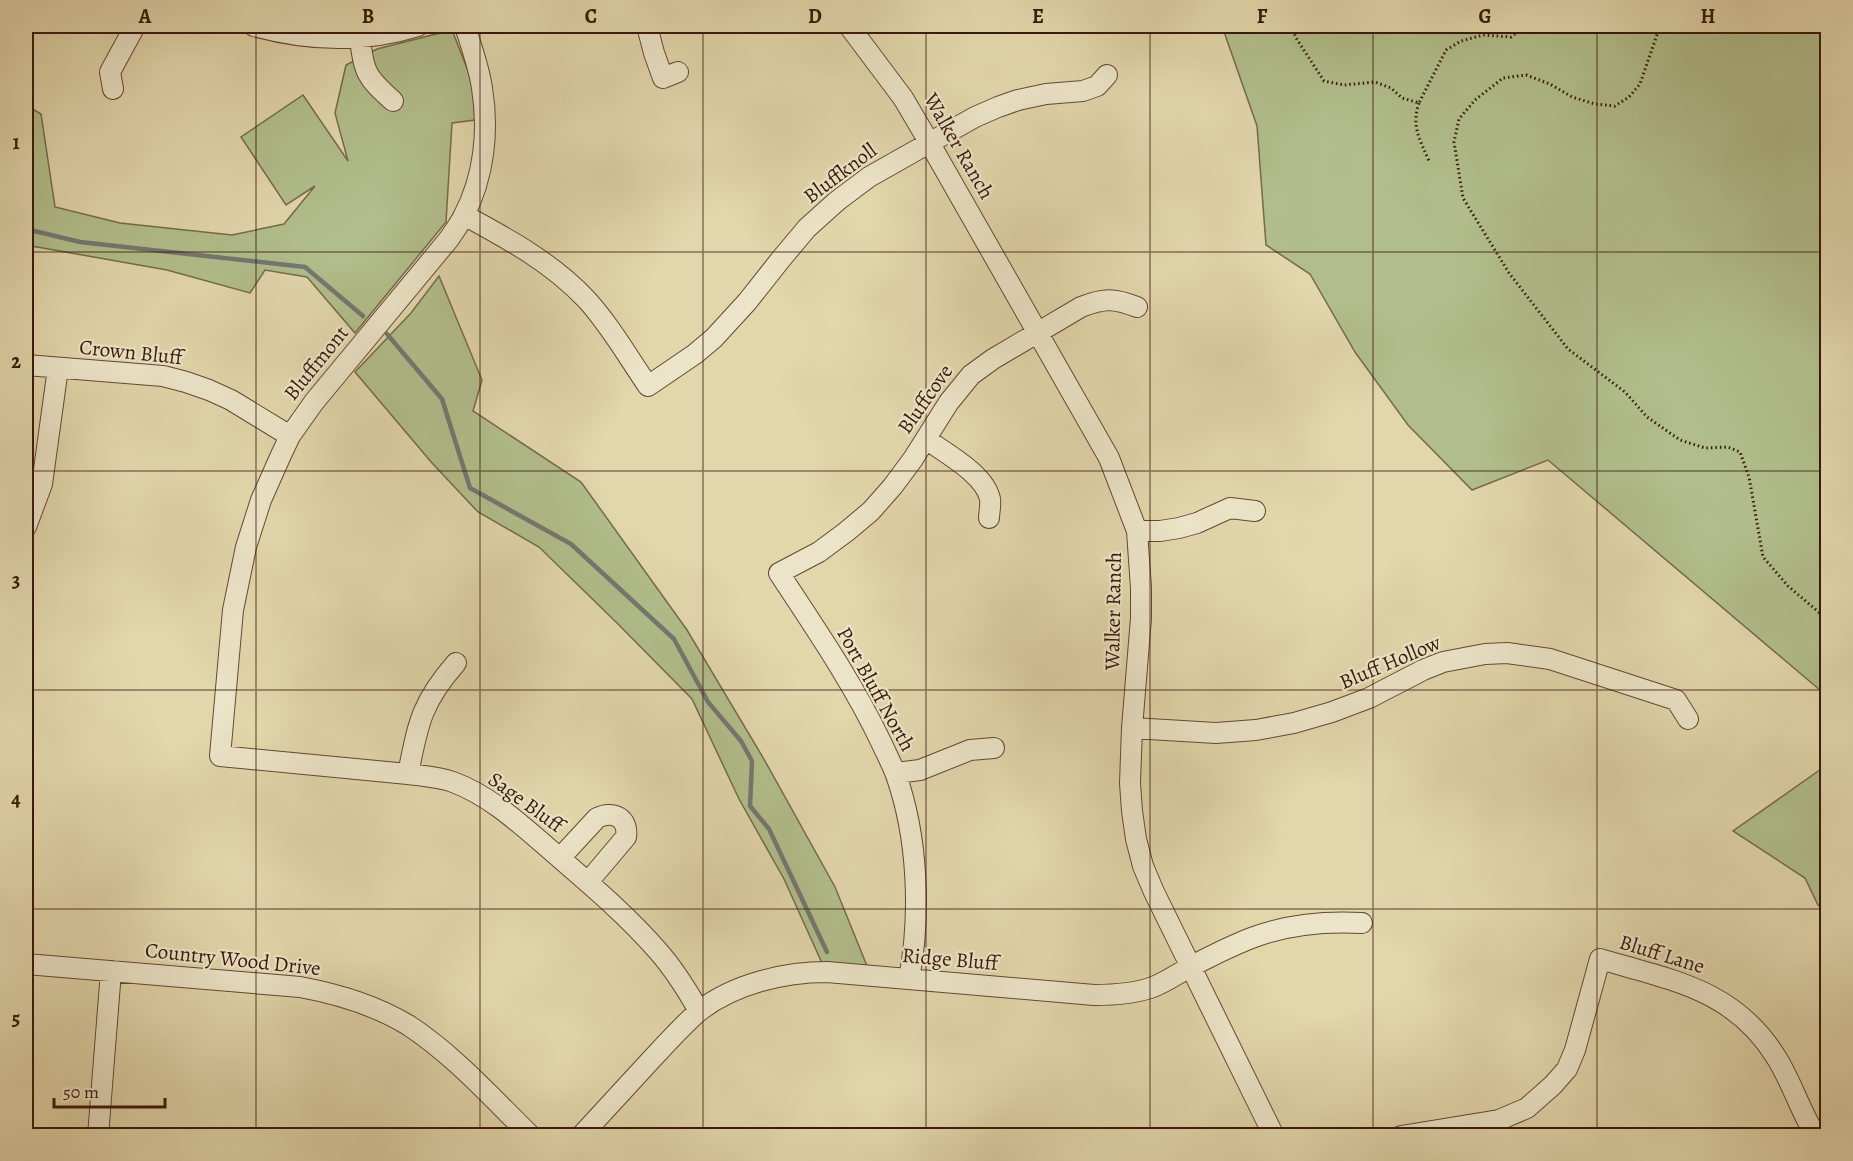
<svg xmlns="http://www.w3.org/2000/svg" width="1853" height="1161" font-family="Alegreya,serif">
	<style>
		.green { fill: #b1be8b; stroke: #756b4b; stroke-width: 1.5 }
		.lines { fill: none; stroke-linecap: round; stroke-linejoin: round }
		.stream { stroke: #747772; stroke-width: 4.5 }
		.minor-casing { stroke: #634833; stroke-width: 22 }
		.path { stroke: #39180b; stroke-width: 3; stroke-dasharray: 1.5 3; stroke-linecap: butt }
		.minor { stroke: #ece4c8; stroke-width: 20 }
		.grid { fill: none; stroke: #39180b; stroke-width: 1.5; stroke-opacity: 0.55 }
		.labels { text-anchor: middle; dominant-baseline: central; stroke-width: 4.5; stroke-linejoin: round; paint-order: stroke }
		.street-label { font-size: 21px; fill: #39180b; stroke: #ece4c8 }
		.neatline { fill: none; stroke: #39180b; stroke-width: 2 }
		.grid-label { font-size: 20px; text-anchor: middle; font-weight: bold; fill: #39180b }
	</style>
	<rect width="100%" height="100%" fill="#e2d6ab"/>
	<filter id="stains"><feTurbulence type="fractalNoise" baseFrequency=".00333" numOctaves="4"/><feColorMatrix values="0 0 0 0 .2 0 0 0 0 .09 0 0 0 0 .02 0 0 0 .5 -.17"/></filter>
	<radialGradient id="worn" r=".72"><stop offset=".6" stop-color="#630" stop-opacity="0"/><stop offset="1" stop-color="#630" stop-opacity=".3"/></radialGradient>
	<path class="green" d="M 1222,26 L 1827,26 L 1827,696 L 1548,460 L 1472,490 L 1408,425 L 1355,352 L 1310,274 L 1266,245 L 1257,126 Z
		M 452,30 L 472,81 L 475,120 L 452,123 L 446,222 L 355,333 L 307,277 L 265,270 L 250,293 L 167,270 L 26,245 L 26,105 L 41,114 L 55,207 L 120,223 L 232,235 L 284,224 L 315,186 L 286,205 L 241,137 L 303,95 L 348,161 L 335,113 L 346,65 L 377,49 Z
		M 439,276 L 482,380 L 473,411 L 581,482 L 687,630 L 765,761 L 835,887 L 867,966 L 822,963 L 784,879 L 739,799 L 692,699 L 617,623 L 539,547 L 478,512 L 432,463 L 355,372 L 411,313 Z
		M 1827,765 L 1827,913 L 1818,905 L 1805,878 L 1733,831 Z"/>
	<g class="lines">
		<path class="stream" d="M 26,229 L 80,242 L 305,267 L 363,316
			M 387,334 L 442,399 L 470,488 L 571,544 L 674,639 L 708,702 L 741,741 L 752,761 L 750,806 L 769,829 L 827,952"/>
		<defs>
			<path id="minor" d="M 254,26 C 308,41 364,43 418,26
				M 465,26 C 471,46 479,67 482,88 C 489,131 484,177 464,215 C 460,224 454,231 449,239 L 314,402 L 290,436 L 281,455 L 261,500 L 246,547 L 233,610 L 220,756 L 408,774 C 423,776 439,777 453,782 C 490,796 518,822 547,847 C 585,880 625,913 658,951 C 674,969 687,990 699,1011
				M 647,26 L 654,53 L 663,78 L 678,72
				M 849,26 L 903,98 L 929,142 L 1109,458 L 1137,531 L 1141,588 L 1141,618 L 1132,728 L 1130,783 L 1132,811 L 1136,839 L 1143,866 L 1154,892 L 1274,1136
				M 360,37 C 363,72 367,78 393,101
				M 113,89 L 110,72 L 135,26
				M 464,215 C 508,239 551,262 586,299 C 610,325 628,357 648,386 L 695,354 L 714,338 L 747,302 L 781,259 L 807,228 L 837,201 L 869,177 L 975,117 L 998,107 L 1018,100 L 1046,94 L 1083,91 L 1097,86 L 1107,75
				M 26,365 L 163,376 L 186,382 L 209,390 L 231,400 L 290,436
				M 926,439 C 945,453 985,474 990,499 C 991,505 989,513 989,518
				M 26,527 L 42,484 L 58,368
				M 1137,531 L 1160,531 L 1179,528 L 1197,523 L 1230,508 L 1255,511
				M 1132,728 L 1216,733 L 1256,730 L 1294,723 L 1332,712 L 1369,698 L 1423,670 L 1443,662 L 1485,654 L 1507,653 L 1550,659 L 1676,700 L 1688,719
				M 896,773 L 920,770 L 970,750 L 994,748
				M 408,774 C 418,724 421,703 456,663
				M 560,858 L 597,818 C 613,810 629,818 626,837 L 588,882
				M 26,964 L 300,987 C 338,994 375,1005 408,1025 C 454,1055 492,1098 531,1136
				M 909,979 C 921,915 918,837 896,775 C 892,764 886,753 881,742 C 853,683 815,628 779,573 L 819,552 L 846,532 L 871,511 L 893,486 L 913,459 L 949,402 L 971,375 L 993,359 L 1081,307 C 1104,298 1114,298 1137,307
				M 98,1136 L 111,971
				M 581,1136 C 604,1111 627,1086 650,1061 C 665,1045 681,1027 698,1012 C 733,984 784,972 827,972 L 1094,995 C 1114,995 1134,994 1153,987 C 1166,982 1177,974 1190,967 C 1211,956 1234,944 1257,936 C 1291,924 1326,921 1362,923
				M 1401,1136 L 1499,1120 L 1527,1108 L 1553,1085 L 1567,1069 L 1575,1050 L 1600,959 C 1671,980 1734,989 1776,1057 C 1792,1082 1800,1111 1816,1136"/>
		</defs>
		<use href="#minor" class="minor-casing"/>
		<path class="path" d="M 1291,26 L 1296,38 L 1324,81 L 1344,85 L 1375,82 L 1391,88 L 1402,98 L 1419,103 L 1446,50 L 1461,41 L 1483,35 L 1511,37 L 1525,26
			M 1660,26 L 1640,84 L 1629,97 L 1615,106 L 1595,104 L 1572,97 L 1550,84 L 1526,75 L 1503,78 L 1475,100 L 1459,119 L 1454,142 L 1463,198 L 1509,273 L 1568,349 L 1625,392 L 1647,417 L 1680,440 L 1705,448 L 1728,447 L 1740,452 L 1749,477 L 1763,557 L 1788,586 L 1828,620
			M 1419,103 C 1411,126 1420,140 1429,161"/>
		<use href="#minor" class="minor"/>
	</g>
	<path class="grid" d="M 256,26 L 256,1136M 480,26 L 480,1136M 703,26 L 703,1136M 926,26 L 926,1136M 1150,26 L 1150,1136M 1373,26 L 1373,1136M 1597,26 L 1597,1136M 26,252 L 1828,252M 26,471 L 1828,471M 26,690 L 1828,690M 26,909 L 1828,909"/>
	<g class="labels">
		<g class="street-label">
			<text transform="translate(959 146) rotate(60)">Walker Ranch</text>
			<text transform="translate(840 173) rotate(-37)">Bluffknoll</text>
			<text transform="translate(131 352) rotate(6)">Crown Bluff</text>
			<text transform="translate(316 363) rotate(-51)">Bluffmont</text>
			<text transform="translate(925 399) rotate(-55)">Bluffcove</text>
			<text transform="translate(1113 611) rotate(-89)">Walker Ranch</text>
			<text transform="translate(1390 662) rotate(-23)">Bluff Hollow</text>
			<text transform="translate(876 689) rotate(61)">Port Bluff North</text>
			<text transform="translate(526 802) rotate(36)">Sage Bluff</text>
			<text transform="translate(1662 954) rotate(17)">Bluff Lane</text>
			<text transform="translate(233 959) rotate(6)">Country Wood Drive</text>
			<text transform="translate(950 959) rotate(5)">Ridge Bluff</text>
		</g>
	</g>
	<rect width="1853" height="1161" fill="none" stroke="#e2d6ab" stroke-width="66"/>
	<path d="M54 1098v9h111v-9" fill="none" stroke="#39180b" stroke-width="3"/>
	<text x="63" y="1098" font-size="18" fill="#39180b" stroke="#ece4c8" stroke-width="4.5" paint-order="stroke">50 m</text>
	<rect x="33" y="33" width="1787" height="1095" class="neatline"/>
	<g class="grid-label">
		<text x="145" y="23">A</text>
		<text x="368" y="23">B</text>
		<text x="591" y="23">C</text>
		<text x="815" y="23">D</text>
		<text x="1038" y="23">E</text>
		<text x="1262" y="23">F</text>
		<text x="1485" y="23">G</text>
		<text x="1708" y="23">H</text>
		<text x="16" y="149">1</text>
		<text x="16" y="368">2</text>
		<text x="16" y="587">3</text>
		<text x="16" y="806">4</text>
		<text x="16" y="1025">5</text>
	</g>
	<rect width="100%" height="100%" filter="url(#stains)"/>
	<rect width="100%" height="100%" fill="url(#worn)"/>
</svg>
